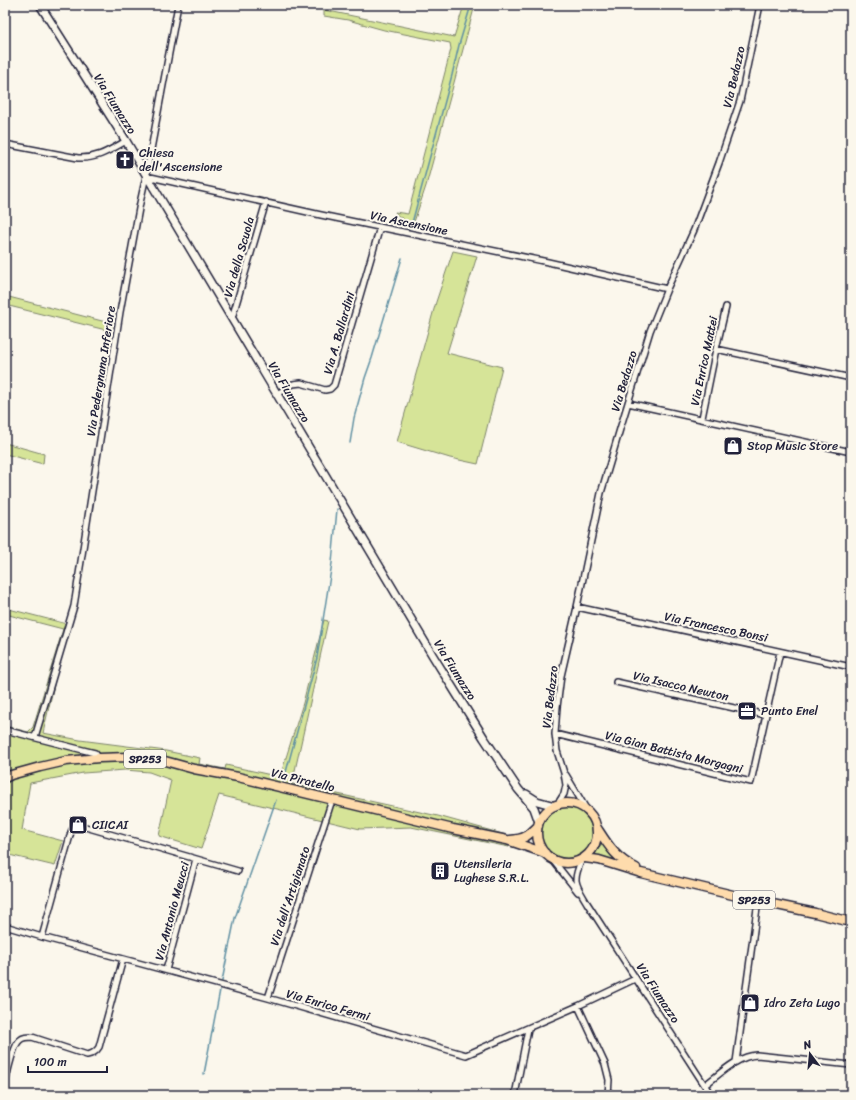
<svg xmlns="http://www.w3.org/2000/svg" width="856" height="1100" font-family="Sriracha,sans-serif">
	<style>
		.green { fill: #d6e498; stroke: #7c836a }
		.lines { fill: none; stroke-linecap: round; stroke-linejoin: round }
		.stream { stroke: #6190a3; stroke-width: 1.5 }
		.street-casing { stroke: #22223b; stroke-width: 8 }
		.secondary-casing { stroke: #22223b; stroke-width: 10 }
		.primary-casing { stroke: #22223b; stroke-width: 11 }
		.street { stroke: #fbf7ec; stroke-width: 5 }
		.secondary { stroke: #fbf7ec; stroke-width: 7 }
		.primary { stroke: #fedbac; stroke-width: 8 }
		.labels { text-anchor: middle; dominant-baseline: central; stroke-width: 4; stroke-linejoin: round; paint-order: stroke }
		.shield { fill: #fbf7ec; stroke: #636270; stroke-width: 1 }
		.shield-label { font-size: 11px; font-weight: bold; fill: #22223b }
		.street-label { font-size: 12px; fill: #22223b; stroke: #fbf7ec }
		.poi-label { font-size: 12px; fill: #22223b; stroke: #fbf7ec; text-anchor: start }
	</style>
	<rect width="100%" height="100%" fill="#fbf7ec"/>
	<filter id="ink" filterUnits="userSpaceOnUse"><feTurbulence type="fractalNoise" baseFrequency=".025" numOctaves="2"/><feDisplacementMap in="SourceGraphic" scale="8" xChannelSelector="R" yChannelSelector="G"/><feConvolveMatrix kernelMatrix="1 2 1 2 8 2 1 2 1" color-interpolation-filters="sRGB"/></filter>
	<g filter="url(#ink)">
		<path class="green" d="M 464,5 L 475,5 L 426,186 L 412,228 L 403,219 L 397,215 L 395,212 L 408,214 L 451,49 L 450,43 L 384,30 L 348,20 L 324,16 L 324,10 L 454,37 Z
			M 453,251 L 477,256 L 447,353 L 502,367 L 478,464 L 450,458 L 397,442 L 436,302 Z
			M 5,296 L 106,322 L 114,323 L 110,331 L 5,305 Z
			M 5,443 L 44,454 L 43,464 L 5,454 Z
			M 5,608 L 71,625 L 57,672 L 43,733 L 80,740 L 166,751 L 200,758 L 199,764 L 225,769 L 226,765 L 280,777 L 303,703 L 324,620 L 328,621 L 292,784 L 438,816 L 510,836 L 509,847 L 411,827 L 360,829 L 219,795 L 201,849 L 159,836 L 171,780 L 149,772 L 125,770 L 83,773 L 30,783 L 22,830 L 63,841 L 55,866 L 5,854 L 5,726 L 28,732 L 33,727 L 63,629 L 5,614 Z
			M540 833a27 27 0 1 1 54 0a27 27 0 1 1-54 0Z
			M 602,839 L 624,865 L 593,856 L 600,847 Z"/>
		<g class="lines">
			<path class="stream" d="M 409,228 L 412,223 L 452,75 L 459,45 L 471,5
				M 350,443 L 354,418 L 365,378 L 372,358 L 402,258
				M 283,783 L 317,658 L 332,563 L 337,509
				M 222,981 L 235,918 L 276,800
				M 204,1074 L 220,990"/>
			<defs>
				<path id="street" d="M 5,144 L 78,158 C 97,159 110,150 126,141
					M 146,176 L 321,215 L 548,262 L 667,289
					M 232,318 L 266,202
					M 716,349 L 851,378
					M 277,394 L 293,384 L 301,383 L 325,390 L 330,389 L 334,385 L 380,227
					M 628,403 L 851,452
					M 702,418 L 716,349 L 726,307
					M 577,607 L 851,667
					M 616,682 L 766,715
					M 5,730 L 83,750 L 95,753 L 99,758
					M 555,734 L 751,782 L 780,652
					M 35,737 L 74,606 L 120,312 L 140,203 L 146,176 L 178,5
					M 566,775 L 588,812
					M 557,805 L 564,794 L 566,785 L 564,773 L 557,751 L 555,734 L 557,707 L 561,676 L 577,607 L 601,493 L 620,429 L 650,331 L 667,289 L 694,230 L 719,163 L 740,101 L 760,5
					M 551,858 L 578,892
					M 582,859 C 572,882 575,883 587,903 L 711,1095
					M 5,926 L 42,937 L 268,998 L 466,1055 L 578,1006 L 635,979
					M 42,937 L 71,832 C 73,827 77,825 82,826 L 238,871
					M 166,970 L 196,859
					M 268,998 L 332,800
					M 578,1006 L 605,1064 L 609,1080 L 608,1095
					M 736,1062 L 758,901
					M 5,1084 C 7,1075 13,1045 20,1040 C 23,1037 27,1037 32,1037 L 87,1055 C 93,1054 96,1052 99,1047 L 123,959
					M 705,1085 C 720,1074 737,1056 757,1055 L 851,1065
					M 515,1095 L 528,1029"/>
				<path id="secondary" d="M 40,5 L 126,141 L 433,656 L 484,738 L 518,789 L 534,808 L 539,822
					M 526,794 L 537,801 L 555,806"/>
				<path id="primary" d="M 5,778 L 11,775 L 40,767 L 66,761 L 99,758 L 128,757 L 165,761 L 194,769 L 238,777 L 453,829 L 507,840 L 545,853
					M537 833a30 30 0 1 1 60 0a30 30 0 1 1-60 0Z
					M 597,828 C 608,845 616,859 636,868
					M 510,840 C 525,839 528,836 538,826
					M 585,858 L 599,860 L 641,873 L 758,901 L 815,913 L 851,922"/>
			</defs>
			<use href="#street" class="street-casing"/>
			<use href="#secondary" class="secondary-casing"/>
			<use href="#primary" class="primary-casing"/>
			<use href="#street" class="street"/>
			<use href="#secondary" class="secondary"/>
			<use href="#primary" class="primary"/>
		</g>
	</g>
	<defs>
		<symbol id="church-square" viewBox="-11 -11 22 22"><rect x="-9" y="-9" width="18" height="18" rx="4" fill="#22223b" stroke="#fbf7ec"/><path d="M-1.2-6h2.4v3.5h3.3v2.4h-3.3V6h-2.4V-.1h-3.3v-2.4h3.3Z" fill="#fff"/></symbol>
		<symbol id="shop-square" viewBox="-11 -11 22 22"><rect x="-9" y="-9" width="18" height="18" rx="4" fill="#22223b" stroke="#fbf7ec"/><path d="M-5-2.5h2.3a2.7 3.5 0 0 1 5.4 0H5L5.5 6h-11ZM-1.5-2.5h3a1.5 2.3 0 0 0-3 0Z" fill="#fff"/></symbol>
		<symbol id="office-square" viewBox="-11 -11 22 22"><rect x="-9" y="-9" width="18" height="18" rx="4" fill="#22223b" stroke="#fbf7ec"/><path d="M-6-3h4V-5.5h4V-3h4V5H-6ZM-1-4.5V-3h2v-1.5ZM-6 0V1H6V0Z" fill="#fff"/></symbol>
		<symbol id="building-square" viewBox="-11 -11 22 22"><rect x="-9" y="-9" width="18" height="18" rx="4" fill="#22223b" stroke="#fbf7ec"/><path d="M-4-6H4V6H1V3H-1V6H-4ZM-2.5-4.3h1.7v1.8h-1.7ZM.8-4.3h1.7v1.8H.8ZM-2.5-1h1.7V.8h-1.7ZM.8-1h1.7V.8H.8Z" fill="#fff"/></symbol>
	</defs>
	<g fill-rule="evenodd">
		<use href="#church-square" x="114" y="149" width="22" height="22"/>
		<use href="#shop-square" x="722" y="435" width="22" height="22"/>
		<use href="#office-square" x="736" y="700" width="22" height="22"/>
		<use href="#shop-square" x="67" y="814" width="22" height="22"/>
		<use href="#building-square" x="429" y="860" width="22" height="22"/>
		<use href="#shop-square" x="739" y="992" width="22" height="22"/>
	</g>
	<g class="labels">
		<g class="shield">
			<rect x="124" y="750" width="42" height="18" rx="3"/>
			<rect x="733" y="891" width="42" height="18" rx="3"/>
		</g>
		<g class="shield-label">
			<text x="145" y="759">SP253</text>
			<text x="754" y="900">SP253</text>
		</g>
		<g class="street-label">
			<text transform="translate(734 77) rotate(-77)">Via Bedazzo</text>
			<text transform="translate(115 104) rotate(58)">Via Fiumazzo</text>
			<text transform="translate(409 223) rotate(12)">Via Ascensione</text>
			<text transform="translate(239 257) rotate(-74)">Via della Scuola</text>
			<text transform="translate(339 333) rotate(-74)">Via A. Ballardini</text>
			<text transform="translate(704 361) rotate(-78)">Via Enrico Mattei</text>
			<text transform="translate(101 371) rotate(-81)">Via Pedergnana Inferiore</text>
			<text transform="translate(624 381) rotate(-73)">Via Bedazzo</text>
			<text transform="translate(289 392) rotate(59)">Via Fiumazzo</text>
			<text transform="translate(716 627) rotate(12)">Via Francesco Bonsi</text>
			<text transform="translate(455 670) rotate(58)">Via Fiumazzo</text>
			<text transform="translate(681 686) rotate(13)">Via Isacco Newton</text>
			<text transform="translate(550 697) rotate(-83)">Via Bedazzo</text>
			<text transform="translate(674 752) rotate(14)">Via Gian Battista Morgagni</text>
			<text transform="translate(303 780) rotate(14)">Via Piratello</text>
			<text transform="translate(290 896) rotate(-72)">Via dell'Artigianato</text>
			<text transform="translate(172 911) rotate(-75)">Via Antonio Meucci</text>
			<text transform="translate(658 993) rotate(57)">Via Fiumazzo</text>
			<text transform="translate(328 1005) rotate(16)">Via Enrico Fermi</text>
		</g>
		<g class="poi-label">
			<text x="139" y="153">Chiesa<tspan x="139" dy="14">dell'Ascensione</tspan></text>
			<text x="747" y="446">Stop Music Store</text>
			<text x="761" y="711">Punto Enel</text>
			<text x="92" y="825">CIICAI</text>
			<text x="454" y="864">Utensileria<tspan x="454" dy="14">Lughese S.R.L.</tspan></text>
			<text x="764" y="1003">Idro Zeta Lugo</text>
		</g>
	</g>
	<rect width="856" height="1100" fill="none" stroke="#fbf7ec" stroke-width="20"/>
	<rect x="10" y="10" width="836" height="1080" fill="none" stroke="#22223b" stroke-width="1.5" filter="url(#ink)"/>
	<g transform="translate(810 1054) rotate(344)" stroke="#fbf7ec" stroke-width="3" paint-order="stroke">
	<path d="M0-3L7 15L0 10L-7 15Z" fill="#22223b"/>
	<text y="-6" font-size="11" font-weight="bold" text-anchor="middle" fill="#22223b">N</text>
	</g>
	<path d="M28 1066v6h79v-6" fill="none" stroke="#22223b" stroke-width="2"/>
	<text x="34" y="1066" font-size="12" fill="#22223b" stroke="#fbf7ec" stroke-width="3" paint-order="stroke">100 m</text>
</svg>
